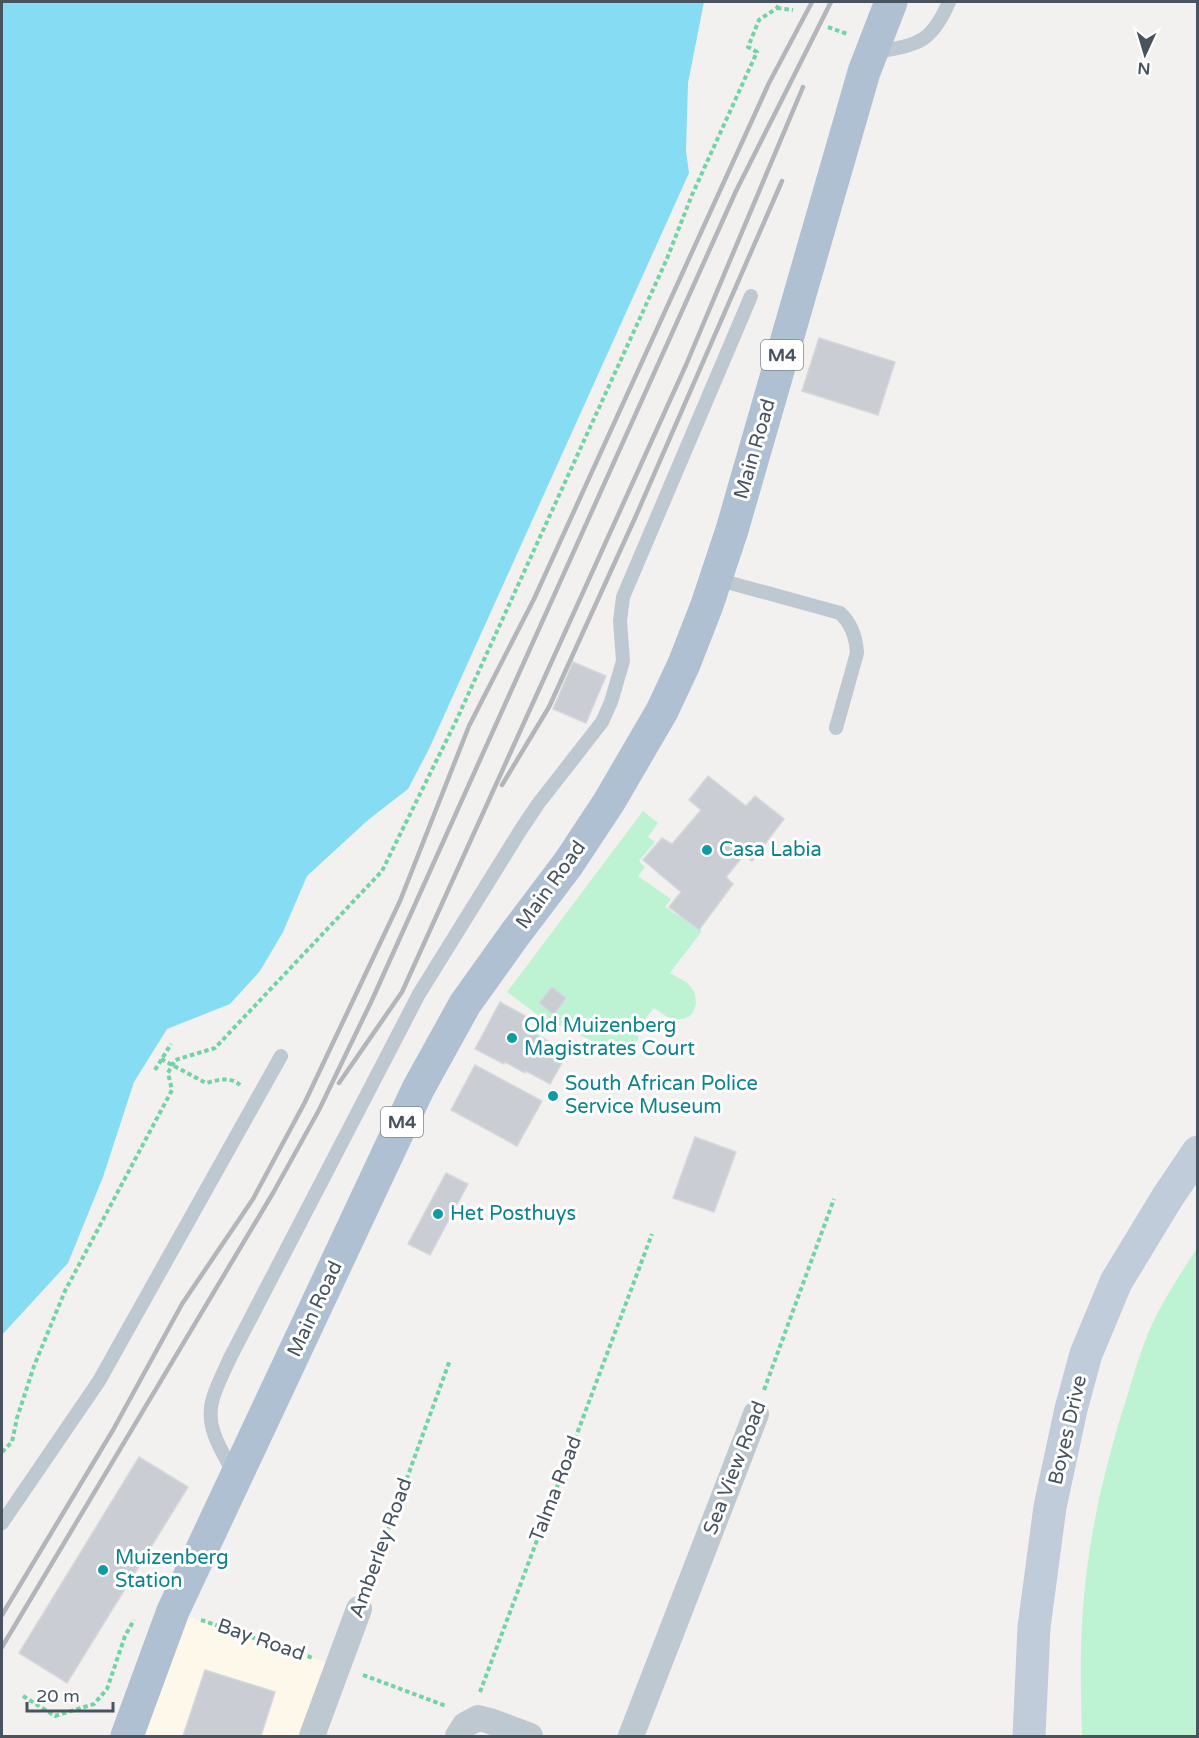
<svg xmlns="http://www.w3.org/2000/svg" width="1199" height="1738" font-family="'Varela Round',sans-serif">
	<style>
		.commercial { fill: #fef8ea }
		.green { fill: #bdf3d2 }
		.water { fill: #86dcf3 }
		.building { fill: #cacdd3; stroke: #d4d7dc; stroke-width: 1.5 }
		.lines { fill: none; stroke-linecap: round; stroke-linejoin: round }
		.path { stroke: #72d4a4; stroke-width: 4; stroke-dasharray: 4.5 3; stroke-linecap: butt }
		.lane { stroke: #bdc8d1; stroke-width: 14 }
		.street { stroke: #bdc8d1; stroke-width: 26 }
		.secondary { stroke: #c0ccd9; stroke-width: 33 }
		.primary { stroke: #aec0d1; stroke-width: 33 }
		.rail { stroke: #b2b6bb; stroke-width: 4.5 }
		.culture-dot { fill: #0f9aa8; stroke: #fff; stroke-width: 2 }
		.labels { text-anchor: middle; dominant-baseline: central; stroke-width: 6; stroke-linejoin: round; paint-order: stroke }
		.shield { fill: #fff; stroke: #7e8790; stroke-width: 1.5 }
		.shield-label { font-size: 18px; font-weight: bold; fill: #475460 }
		.street-label { font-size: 20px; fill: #475460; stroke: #fff }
		.culture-label { font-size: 20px; fill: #0d838f; stroke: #fff; text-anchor: start }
	</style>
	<rect width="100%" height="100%" fill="#f3f0f0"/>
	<path class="commercial" d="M 173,1611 L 338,1666 L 312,1736 L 127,1736 Z"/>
	<path class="green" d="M 643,811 L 658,823 L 648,837 L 655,842 L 639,861 L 645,867 L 638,876 L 671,899 L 665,907 L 702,931 L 670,973 C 675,976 682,979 687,983 C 702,995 698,1022 676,1019 C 668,1019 660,1012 654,1008 L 635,1031 L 639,1038 L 624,1056 L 539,1016 L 507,992 Z
		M 1197,1248 L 1197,1736 L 1082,1736 C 1081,1698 1080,1661 1082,1623 C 1086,1546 1103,1472 1126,1400 C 1135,1371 1143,1341 1157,1314 C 1169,1291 1183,1270 1197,1248 Z"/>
	<path class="water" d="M 2,2 L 704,2 L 688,83 L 686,151 L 689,173 L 429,749 L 408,789 L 368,820 L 307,876 L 283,932 L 260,971 L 230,1004 L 167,1029 L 134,1082 L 103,1177 L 68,1263 L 2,1335 Z"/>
	<path class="building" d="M 819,338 L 895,362 L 878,415 L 802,391 Z
		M 573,662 L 606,676 L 586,723 L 553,709 Z
		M 708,776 L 746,806 L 755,796 L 784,819 L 752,861 L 744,855 L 726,877 L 733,884 L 699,930 L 669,907 L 681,892 L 643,860 L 662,838 L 672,844 L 701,810 L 689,800 Z
		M 552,987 L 566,998 L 554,1015 L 539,1003 Z
		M 500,1002 L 529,1018 L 524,1028 L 568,1052 L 550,1084 L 526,1071 L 525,1073 L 505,1062 L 504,1064 L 475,1049 Z
		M 475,1065 L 542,1101 L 517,1146 L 451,1110 Z
		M 695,1137 L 736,1152 L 714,1212 L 673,1198 Z
		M 446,1173 L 468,1184 L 430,1255 L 408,1244 Z
		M 139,1457 L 188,1487 L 67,1683 L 19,1653 Z
		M 205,1670 L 275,1692 L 261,1736 L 183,1736 Z"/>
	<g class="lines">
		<path class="path" d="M 777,8 L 793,10
			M 828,27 L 847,34
			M 161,1059 L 206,1083 C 218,1080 230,1076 240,1085
			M 155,1070 L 171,1044
			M 764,1390 L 834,1199
			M 2,1452 L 12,1442 L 17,1418 L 34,1366 L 65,1291 L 172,1090 L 168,1073 L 175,1060 L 215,1048 L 382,871 L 456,721 L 666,261 L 692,195 L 757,52 L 748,47 L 759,20 L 777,8 L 780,2
			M 368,1585 L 450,1360
			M 201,1620 L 313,1658
			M 363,1675 L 446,1706
			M 480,1692 L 652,1234
			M 23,1696 L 55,1716 L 94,1704 L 107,1689 L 125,1636 L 134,1620"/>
		<path class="lane" d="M 872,53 C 916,44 930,46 949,2
			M 716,579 L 840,613 C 852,624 856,637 857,653 L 836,728
			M 235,1475 C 222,1452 204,1426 213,1398 C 217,1385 224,1371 230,1358 L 419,994 L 520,831 L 538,804 L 602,722 L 611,702 L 623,661 L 620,621 L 623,597 L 751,296
			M 2,1523 L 99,1381 L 281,1056"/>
		<path class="street" d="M 312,1736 L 359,1609
			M 458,1736 L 465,1725 L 478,1718 L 490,1721 L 530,1736
			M 631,1736 L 756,1414"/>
		<path class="secondary" d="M 1029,1736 L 1034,1627 L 1050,1507 L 1071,1409 L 1086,1354 L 1116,1282 L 1167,1198 L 1198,1152"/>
		<path class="primary" d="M 127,1736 L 173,1611 L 418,1089 L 465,1004 L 515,934 L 568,864 L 609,802 L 662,711 L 684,664 L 707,605 L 732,530 L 864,72 L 891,2"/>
		<path class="rail" d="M 502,785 L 549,707 L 635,518 L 782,181
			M 339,1083 L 402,992 L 686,365 L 803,87
			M 2,1615 L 113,1430 L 182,1304 L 253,1199 L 305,1102 L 400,901 L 469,726 L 534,599 L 769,83 L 812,2
			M 2,1647 L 273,1193 L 319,1110 L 372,1000 L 736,191 L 831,2"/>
	</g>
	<g class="culture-dot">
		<circle cx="707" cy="850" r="6"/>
		<circle cx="512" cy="1038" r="6"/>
		<circle cx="553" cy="1096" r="6"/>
		<circle cx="438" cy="1214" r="6"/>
		<circle cx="103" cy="1570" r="6"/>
	</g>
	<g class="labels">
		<g class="shield">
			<rect x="761" y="340" width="42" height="30" rx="4.5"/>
			<rect x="381" y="1107" width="42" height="30" rx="4.5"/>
		</g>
		<g class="shield-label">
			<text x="782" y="355">M4</text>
			<text x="402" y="1122">M4</text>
		</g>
		<g class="street-label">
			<text transform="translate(755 449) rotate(-74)">Main Road</text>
			<text transform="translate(551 885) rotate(-54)">Main Road</text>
			<text transform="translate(315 1309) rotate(-65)">Main Road</text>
			<text transform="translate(1068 1430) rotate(-77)">Boyes Drive</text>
			<text transform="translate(735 1468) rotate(-69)">Sea View Road</text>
			<text transform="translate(556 1489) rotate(-69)">Talma Road</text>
			<text transform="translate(381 1548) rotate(-70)">Amberley Road</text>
			<text transform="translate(261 1640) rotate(19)">Bay Road</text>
		</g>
		<g class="culture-label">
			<text x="719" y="850">Casa Labia</text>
			<text x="524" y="1026">Old Muizenberg<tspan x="524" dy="23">Magistrates Court</tspan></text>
			<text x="565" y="1084">South African Police<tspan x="565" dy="23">Service Museum</tspan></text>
			<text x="450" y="1214">Het Posthuys</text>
			<text x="115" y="1558">Muizenberg<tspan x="115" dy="23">Station</tspan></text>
		</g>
	</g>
	<rect width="1199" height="1738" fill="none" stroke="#475460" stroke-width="6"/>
	<g transform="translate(1145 54) rotate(184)" stroke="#ffffff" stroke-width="4.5" paint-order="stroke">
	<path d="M0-4.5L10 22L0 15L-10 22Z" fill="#475460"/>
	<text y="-9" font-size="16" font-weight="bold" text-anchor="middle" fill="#475460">N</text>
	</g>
	<path d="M27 1702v9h86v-9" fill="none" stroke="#475460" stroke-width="3"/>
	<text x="36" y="1702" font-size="18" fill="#475460" stroke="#ffffff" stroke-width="4.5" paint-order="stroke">20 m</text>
</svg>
